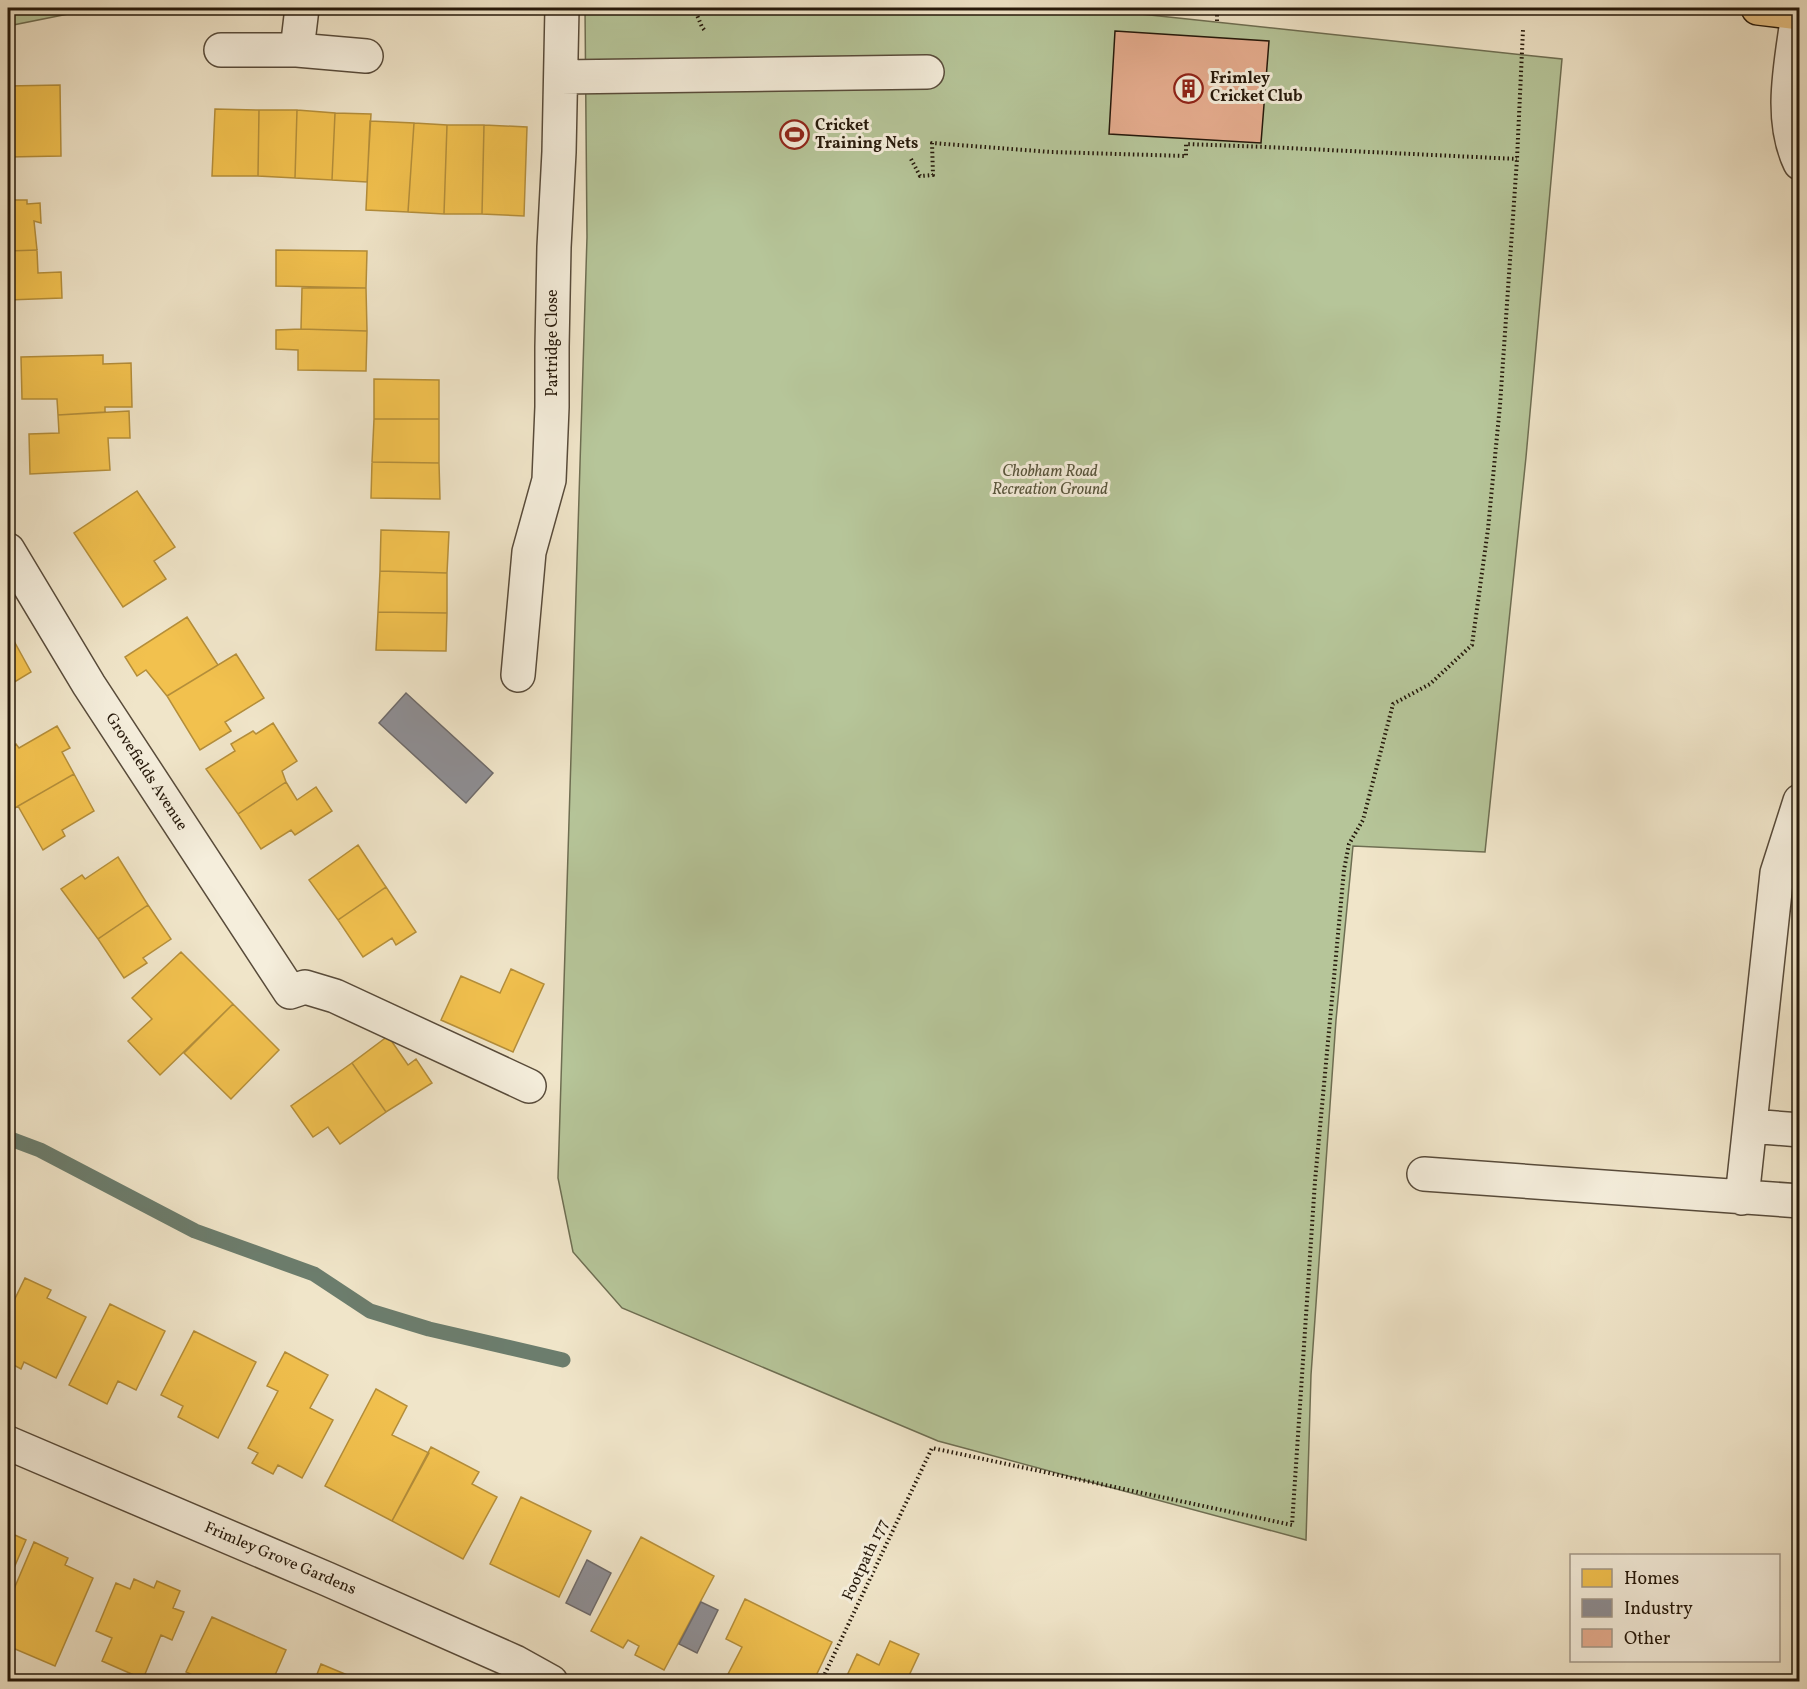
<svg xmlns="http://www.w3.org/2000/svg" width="1807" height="1689" font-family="Vollkorn,serif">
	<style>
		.green { fill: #b6c599; stroke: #6e6e52; stroke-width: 1.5 }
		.homes { fill: #f2c14e; stroke: #b48e3a; stroke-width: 1.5 }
		.industry { fill: #8d8d92; stroke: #6e6a69; stroke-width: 1.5 }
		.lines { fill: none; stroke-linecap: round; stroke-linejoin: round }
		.stream { stroke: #6c7d6d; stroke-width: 15 }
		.building { fill: #e5ac8e; stroke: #25180a; stroke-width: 1.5 }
		.minor-casing { stroke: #584b3a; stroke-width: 36 }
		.major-casing { stroke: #25180a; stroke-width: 36 }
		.path { stroke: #25180a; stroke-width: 4; stroke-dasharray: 1.5 3; stroke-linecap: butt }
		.minor { stroke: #f5eedc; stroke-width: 33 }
		.major { stroke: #e8c284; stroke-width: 33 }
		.labels { text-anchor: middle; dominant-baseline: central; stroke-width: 6; stroke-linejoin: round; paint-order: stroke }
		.poi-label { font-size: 16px; font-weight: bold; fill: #25180a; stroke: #f5eedc; text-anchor: start }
		.street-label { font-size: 16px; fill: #25180a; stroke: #f5eedc }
		.park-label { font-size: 16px; font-style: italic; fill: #58553c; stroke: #f5eedc }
	</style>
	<rect width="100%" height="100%" fill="#f0e5c9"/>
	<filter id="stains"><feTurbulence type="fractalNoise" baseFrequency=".00333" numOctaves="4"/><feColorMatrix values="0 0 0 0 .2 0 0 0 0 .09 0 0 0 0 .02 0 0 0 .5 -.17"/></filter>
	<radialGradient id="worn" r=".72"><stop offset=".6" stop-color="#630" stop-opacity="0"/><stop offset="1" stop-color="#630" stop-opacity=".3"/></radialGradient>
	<path class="green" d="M 8,8 L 98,8 L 8,26 Z
		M 585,8 L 1084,8 L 1562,59 L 1526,457 L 1485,852 L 1353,846 L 1336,1020 L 1311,1375 L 1306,1540 L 938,1441 L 622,1308 L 573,1252 L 558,1178 L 587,237 Z"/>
	<path class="homes" d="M 60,85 L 61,156 L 8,157 L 8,86 Z
		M 215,109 L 259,110 L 258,176 L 212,176 Z
		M 259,110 L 297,110 L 295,178 L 258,176 Z
		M 297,110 L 335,113 L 332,180 L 295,178 Z
		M 335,113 L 371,114 L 367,182 L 332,180 Z
		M 370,121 L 414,123 L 408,212 L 366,210 Z
		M 414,123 L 447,125 L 444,214 L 408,212 Z
		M 447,125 L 484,125 L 482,214 L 444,214 Z
		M 484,125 L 527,127 L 524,216 L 482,214 Z
		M 8,200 L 27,200 L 27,204 L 40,203 L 41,223 L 34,221 L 37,250 L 8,251 Z
		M 37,250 L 38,273 L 61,272 L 62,298 L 8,300 L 8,251 Z
		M 276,250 L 367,251 L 366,288 L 276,286 Z
		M 302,288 L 366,288 L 367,331 L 301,329 Z
		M 301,329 L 367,331 L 366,371 L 298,370 L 298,350 L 276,349 L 276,330 Z
		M 103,355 L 103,364 L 131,363 L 132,407 L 105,407 L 105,412 L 58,415 L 57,399 L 22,399 L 21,357 Z
		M 374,379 L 439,380 L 439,419 L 374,419 Z
		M 129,411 L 130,438 L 108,438 L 110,470 L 30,474 L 29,434 L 59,433 L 58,415 Z
		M 374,419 L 439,419 L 439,463 L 372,462 Z
		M 372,462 L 439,463 L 440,499 L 371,498 Z
		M 137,491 L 175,547 L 154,561 L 166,579 L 123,607 L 74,533 Z
		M 381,530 L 449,532 L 447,573 L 380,571 Z
		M 380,571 L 447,573 L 447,613 L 378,612 Z
		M 378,612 L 447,613 L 446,651 L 376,650 Z
		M 187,617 L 218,665 L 167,696 L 146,670 L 137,676 L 125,657 Z
		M 14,641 L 31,672 L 8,686 L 8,645 Z
		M 236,654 L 264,698 L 225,722 L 231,731 L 200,750 L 167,696 Z
		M 273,723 L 297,761 L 282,771 L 286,782 L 238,814 L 206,769 L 235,751 L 231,744 L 253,731 L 256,734 Z
		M 57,726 L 70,748 L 62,752 L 74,774 L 8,812 L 8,749 L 16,744 L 19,748 Z
		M 74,774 L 94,811 L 62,830 L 65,836 L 43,850 L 18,806 Z
		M 286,782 L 297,800 L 316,787 L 332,811 L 295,835 L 291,830 L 261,849 L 238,814 Z
		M 358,845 L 386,887 L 338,920 L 309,880 Z
		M 118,857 L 148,905 L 98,939 L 61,889 L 82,875 L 85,879 Z
		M 386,887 L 416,932 L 396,945 L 392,938 L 363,957 L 338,920 Z
		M 148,905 L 171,939 L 143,958 L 147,963 L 124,978 L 98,939 Z
		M 181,952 L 233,1004 L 160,1075 L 128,1041 L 152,1019 L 132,998 Z
		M 511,969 L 544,984 L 513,1052 L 441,1020 L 461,976 L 500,993 Z
		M 233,1004 L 279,1050 L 231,1099 L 184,1053 Z
		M 388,1036 L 408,1065 L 416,1059 L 432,1083 L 386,1112 L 352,1063 Z
		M 352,1063 L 386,1112 L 340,1144 L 328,1127 L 313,1137 L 291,1106 Z
		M 25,1278 L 51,1290 L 47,1298 L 86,1317 L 56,1378 L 24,1362 L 21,1369 L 8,1362 L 8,1313 Z
		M 110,1304 L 165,1331 L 136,1390 L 118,1381 L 107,1404 L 69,1385 Z
		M 194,1331 L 256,1362 L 218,1438 L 178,1417 L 183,1406 L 161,1395 Z
		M 285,1352 L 328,1375 L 310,1408 L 333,1420 L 302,1478 L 278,1465 L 273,1474 L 252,1463 L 258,1453 L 248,1448 L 278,1391 L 267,1386 Z
		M 376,1389 L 407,1406 L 392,1435 L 429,1453 L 392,1521 L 325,1486 Z
		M 431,1447 L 479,1472 L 472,1484 L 497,1497 L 463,1559 L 392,1521 Z
		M 521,1497 L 591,1531 L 559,1597 L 490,1564 Z
		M 8,1532 L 26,1540 L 8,1582 Z
		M 641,1537 L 714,1576 L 664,1670 L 635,1655 L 639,1646 L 628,1640 L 623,1648 L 591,1631 Z
		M 34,1542 L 68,1558 L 65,1565 L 93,1578 L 55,1666 L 8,1646 L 8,1603 Z
		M 134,1579 L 154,1588 L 157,1581 L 180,1591 L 173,1608 L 184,1612 L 172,1640 L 161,1635 L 143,1679 L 102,1661 L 112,1638 L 96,1631 L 116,1583 L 130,1589 Z
		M 745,1599 L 832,1642 L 813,1682 L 729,1682 L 725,1680 L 742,1647 L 726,1639 Z
		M 212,1617 L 286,1650 L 272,1682 L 207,1682 L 186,1672 Z
		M 890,1641 L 919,1654 L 906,1682 L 844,1682 L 857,1654 L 879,1665 Z
		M 321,1664 L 352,1677 L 350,1682 L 314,1682 Z"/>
	<path class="industry" d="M 406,693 L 493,773 L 466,803 L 379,723 Z
		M 587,1560 L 611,1573 L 590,1615 L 566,1603 Z
		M 701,1602 L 718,1610 L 697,1653 L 679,1644 Z"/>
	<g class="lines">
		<path class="stream" d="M 8,1138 L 40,1150 L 195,1231 L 314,1274 L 370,1311 L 429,1329 L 563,1360"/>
	</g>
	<path class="building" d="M 1115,31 L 1269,41 L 1261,143 L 1109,134 Z"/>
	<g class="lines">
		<defs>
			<path id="minor" d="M 1798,13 C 1792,61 1778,117 1800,163
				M 221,50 L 297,50 L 366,56
				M 297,50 L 302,8
				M 561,77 L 927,72
				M 8,550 L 89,685 L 290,992 L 305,987 L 335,996 L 529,1086
				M 518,675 L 529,552 L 549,480 L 552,407 L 552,347 L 554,247 L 559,152 L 562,8
				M 1750,1126 L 1800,1130
				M 1424,1174 L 1800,1201
				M 1742,1198 L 1777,873 L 1800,801
				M 8,1443 L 327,1579 L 515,1662 L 551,1682"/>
			<path id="major" d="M 1758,8 L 1800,13"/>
		</defs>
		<use href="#minor" class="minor-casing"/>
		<use href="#major" class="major-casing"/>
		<path class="path" d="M 694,8 L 702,27 L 706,32
			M 1217,21 L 1217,8
			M 911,159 L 920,176 L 933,175 L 932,143 L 1051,152 L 1186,156 L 1186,144 L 1266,147 L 1517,159
			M 821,1682 L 932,1448 L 1292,1525 L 1315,1181 L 1344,870 L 1349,844 L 1363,820 L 1393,704 L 1430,684 L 1472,645 L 1488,529 L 1500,405 L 1517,159 L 1523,30"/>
		<use href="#minor" class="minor"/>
		<use href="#major" class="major"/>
	</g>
	<defs>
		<symbol id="building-ring" viewBox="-11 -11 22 22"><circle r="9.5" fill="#f5eedc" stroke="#8f2418" stroke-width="1.5"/><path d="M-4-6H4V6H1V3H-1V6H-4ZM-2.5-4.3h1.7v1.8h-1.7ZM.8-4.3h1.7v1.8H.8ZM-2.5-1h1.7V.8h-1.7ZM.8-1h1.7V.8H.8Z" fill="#8f2418"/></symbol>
		<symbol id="stadium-ring" viewBox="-11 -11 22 22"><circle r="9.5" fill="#f5eedc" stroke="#8f2418" stroke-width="1.5"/><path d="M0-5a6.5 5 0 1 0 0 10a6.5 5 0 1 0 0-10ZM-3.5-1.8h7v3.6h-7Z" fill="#8f2418"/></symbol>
	</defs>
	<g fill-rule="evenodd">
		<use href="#building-ring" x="1172" y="72" width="33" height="33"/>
		<use href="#stadium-ring" x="778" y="118" width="33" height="33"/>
	</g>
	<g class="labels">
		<g class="poi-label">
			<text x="1210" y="79">Frimley<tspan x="1210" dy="18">Cricket Club</tspan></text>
			<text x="815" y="126">Cricket<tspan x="815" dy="18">Training Nets</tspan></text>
		</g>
		<g class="street-label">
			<text transform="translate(553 343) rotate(-90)">Partridge Close</text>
			<text transform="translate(146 772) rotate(57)">Grovefields Avenue</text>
			<text transform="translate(280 1559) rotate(23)">Frimley Grove Gardens</text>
			<text transform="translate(866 1560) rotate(-65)">Footpath 177</text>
		</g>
		<g class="park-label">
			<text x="1050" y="472">Chobham Road<tspan x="1050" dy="18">Recreation Ground</tspan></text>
		</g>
	</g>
	<rect width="1807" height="1689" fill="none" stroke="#f0e5c9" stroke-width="30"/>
	<rect x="9" y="9" width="1789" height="1671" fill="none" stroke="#25180a" stroke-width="3"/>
	<rect x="15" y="15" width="1777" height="1659" fill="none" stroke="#25180a" stroke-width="1.5"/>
	<rect x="1570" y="1554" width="210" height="108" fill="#f5eedc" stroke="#a29888" stroke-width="1.5"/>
	<rect x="1582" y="1569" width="30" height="18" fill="#f2c14e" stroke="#a29888" stroke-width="1.5"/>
	<text x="1624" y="1584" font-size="18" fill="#25180a">Homes</text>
	<rect x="1582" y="1599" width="30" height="18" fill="#8d8d92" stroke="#a29888" stroke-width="1.5"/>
	<text x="1624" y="1614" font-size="18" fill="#25180a">Industry</text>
	<rect x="1582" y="1629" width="30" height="18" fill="#e5ac8e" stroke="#a29888" stroke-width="1.5"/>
	<text x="1624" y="1644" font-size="18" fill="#25180a">Other</text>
	<rect width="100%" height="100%" filter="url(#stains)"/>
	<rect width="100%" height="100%" fill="url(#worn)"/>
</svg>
